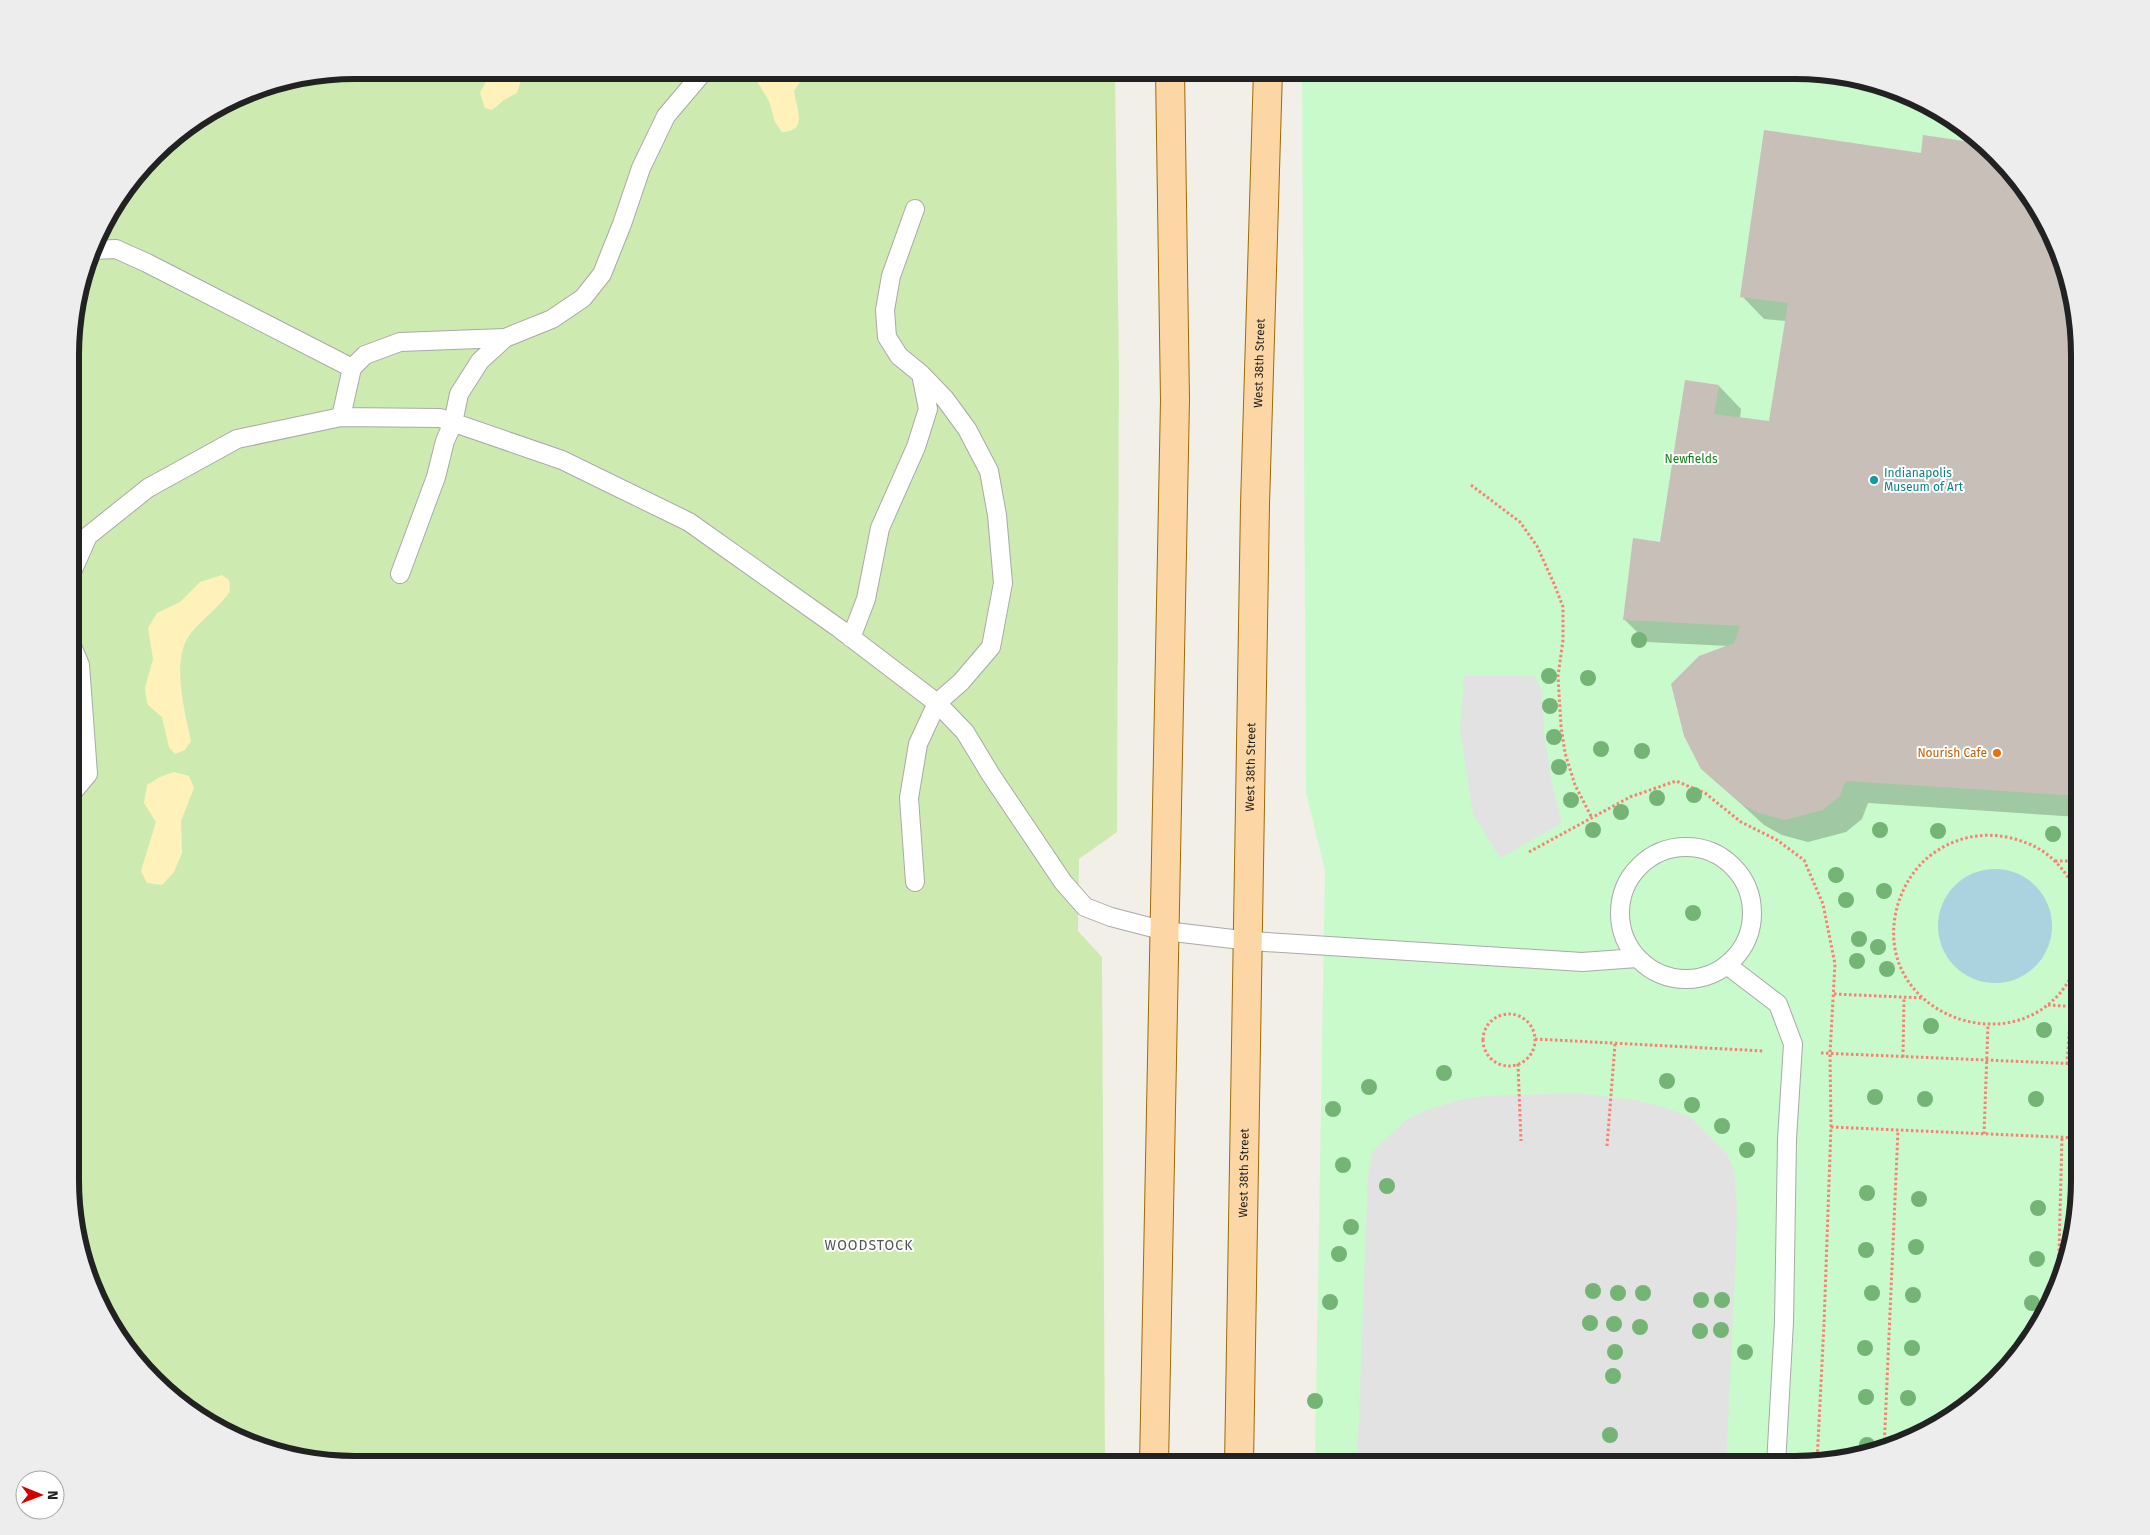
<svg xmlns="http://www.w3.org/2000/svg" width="2150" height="1535" font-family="'Fira Sans',sans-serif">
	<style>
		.grass { fill: #cdebb0 }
		.sand { fill: #fff1ba }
		.park { fill: #c8facc }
		.parking { fill: #e2e2e2 }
		.water { fill: #aad3df }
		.shadow { fill: #0003 }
		.building { fill: #c7bfb8 }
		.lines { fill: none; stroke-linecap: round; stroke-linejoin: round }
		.lane-casing { stroke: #a9a9a9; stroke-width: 20 }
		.primary-casing { stroke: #a06b00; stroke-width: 30 }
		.path { stroke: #fa8072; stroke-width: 3; stroke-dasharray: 2.5 2.5; stroke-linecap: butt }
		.lane { stroke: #fff; stroke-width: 18 }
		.primary { stroke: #fcd6a4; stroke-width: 28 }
		.tree { fill: #74b475 }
		.culture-dot { fill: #0f9aa8; stroke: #fff; stroke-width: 2 }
		.food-dot { fill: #e8710a; stroke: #fff; stroke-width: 2 }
		.labels { text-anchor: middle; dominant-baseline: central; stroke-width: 4; stroke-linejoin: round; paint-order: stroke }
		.street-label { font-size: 12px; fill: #222; stroke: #fff }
		.park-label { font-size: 12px; fill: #0c8416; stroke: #fff }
		.culture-label { font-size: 12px; fill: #0d838f; stroke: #fff; text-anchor: start }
		.food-label { font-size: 12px; fill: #c56008; stroke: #fff; text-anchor: end }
		.neighbourhood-label { font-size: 14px; letter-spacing: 1px; fill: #555; stroke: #fff }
		.rim { fill: none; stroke: #222; stroke-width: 6 }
	</style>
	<rect width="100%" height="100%" fill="#f2efe9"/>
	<path class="grass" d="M 354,70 L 1115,70 L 1119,373 L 1117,832 L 1079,859 L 1078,931 L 1102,957 L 1105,1465 L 336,1464 L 246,1443 L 181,1406 L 108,1323 L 72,1218 L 72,317 L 99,228 L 167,141 L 246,92 Z"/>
	<path class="sand" d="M 492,70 L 514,71 L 520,83 L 517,93 L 504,100 L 492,110 L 485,108 L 480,93 Z
		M 764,70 L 808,70 L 794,91 C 796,108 809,131 782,132 L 775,122 L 769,101 L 757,81 Z
		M 222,575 L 229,580 L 230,591 C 220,607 203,618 191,633 C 170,658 185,712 191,741 L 185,750 L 175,754 L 169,747 L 162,717 L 148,705 L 146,697 L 145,688 L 153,659 L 148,628 L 157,613 L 180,602 L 200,582 Z
		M 174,772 L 189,776 L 194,788 L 181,821 L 182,853 L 174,872 L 162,885 L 147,883 L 141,871 L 156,822 L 144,803 L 147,785 L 160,777 Z"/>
	<path class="park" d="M 1302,70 L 1814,71 L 1904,92 L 1969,129 L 2021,181 L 2051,228 L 2079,336 L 2079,1199 L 2058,1289 L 2021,1354 L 1983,1395 L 1922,1436 L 1869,1455 L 1796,1465 L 1315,1465 L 1325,870 L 1306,793 Z"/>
	<path class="parking" d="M 1464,676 L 1534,676 L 1542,691 L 1544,734 L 1552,783 L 1562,823 L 1500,858 L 1473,814 L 1460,730 Z
		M 1577,1093 L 1634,1100 L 1666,1108 L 1690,1117 L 1727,1154 L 1734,1171 L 1737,1206 L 1736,1252 L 1726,1465 L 1357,1465 L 1368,1176 L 1372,1152 L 1405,1121 L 1423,1111 L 1446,1104 L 1464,1099 L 1487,1096 Z"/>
	<path class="water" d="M1938 926a57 57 0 1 1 114 0a57 57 0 1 1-114 0Z"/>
	<path class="shadow" d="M 1924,136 L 1986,146 L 2021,181 L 2051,228 L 2079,336 L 2079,817 L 1868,803 L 1862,819 L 1846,832 L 1808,842 L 1782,835 L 1764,825 L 1702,768 L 1729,646 L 1647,642 L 1625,620 L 1661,543 L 1719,386 L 1741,409 L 1740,418 L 1770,422 L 1786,321 L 1764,319 L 1742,296 L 1923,154 Z"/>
	<path class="building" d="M 1764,130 L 1921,153 L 1923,135 L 1984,144 L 2021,181 L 2051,228 L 2079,336 L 2079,796 L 1846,781 L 1840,796 L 1823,810 L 1785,820 L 1758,813 L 1740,803 L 1701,769 L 1684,736 L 1671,684 L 1699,656 L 1734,643 L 1740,626 L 1623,620 L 1633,538 L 1660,542 L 1685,380 L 1719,385 L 1714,414 L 1769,421 L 1788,303 L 1740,297 Z"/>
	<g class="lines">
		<defs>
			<path id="lane" d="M 915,209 L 891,276 L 885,310 L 887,337 L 899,356 L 921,374 L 945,399 L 967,429 L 989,471 L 997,515 L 1003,583 L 991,647 L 961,682 L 937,703 L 918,744 L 909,798 L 915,882
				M 93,250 L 116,249 L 147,263 L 352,368
				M 341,417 L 352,368 L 365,355 L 400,342 L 505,338 L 552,319 L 583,298 L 602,274 L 622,224 L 641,168 L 666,116 L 705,70
				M 72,572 L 88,536 L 148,488 L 237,439 L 341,417 L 440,418 L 562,460 L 689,522 L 840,629 L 937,703 L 965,732 L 991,775 L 1063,882 L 1085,907 L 1111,917 L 1165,931 L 1250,941 L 1582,962 L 1637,958
				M 400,574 L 436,477 L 445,441 L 453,423 L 459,394 L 480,361 L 505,338
				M 851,638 L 866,599 L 880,528 L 916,447 L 928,409 L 921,374
				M 72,646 L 80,665 L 88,774 L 72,793
				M1620 913a66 66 0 1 1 132 0a66 66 0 1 1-132 0Z
				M 1727,965 L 1778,1004 L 1793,1044 L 1787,1139 L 1784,1322 L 1776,1465"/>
			<g id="primary">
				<path d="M 1154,1465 L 1175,400 L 1170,70"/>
				<path id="s1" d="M 1239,1465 L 1255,505 L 1268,70"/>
			</g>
		</defs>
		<use href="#lane" class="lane-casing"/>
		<use href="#primary" class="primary-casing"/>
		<path class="path" d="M 1471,485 L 1520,522 L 1537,546 L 1555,586 L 1563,607 L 1563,640 L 1558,676 L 1561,726 L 1565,753 L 1575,785 L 1592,818
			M 1529,852 L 1630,797 L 1676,781 L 1705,793 L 1741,822 L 1777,840 L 1804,860 L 1823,904 L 1835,964 L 1830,1053 L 1831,1127 L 1824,1324 L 1817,1462
			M 2055,861 L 2079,861
			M 2079,900 C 2070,874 2051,851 2024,842 C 1992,830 1959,834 1931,855 C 1915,867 1904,885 1898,904 C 1864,1020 2038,1077 2079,959
			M 1834,994 L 1923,998
			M 2048,1005 L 2079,1007
			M1483 1040a26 26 0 1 1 52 0a26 26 0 1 1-52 0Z
			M 1535,1039 L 1764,1051
			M 1821,1053 L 2079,1064
			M 1903,1057 L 1904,997
			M 1518,1064 L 1521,1141
			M 2067,1064 L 2071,1007
			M 1831,1127 L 2079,1138
			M 1984,1134 L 1988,1025
			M 1607,1146 L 1615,1044
			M 2058,1291 L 2062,1137
			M 1884,1450 L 1898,1130"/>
		<use href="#lane" class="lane"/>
		<use href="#primary" class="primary"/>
	</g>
	<g class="tree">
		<circle cx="1639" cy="640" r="8"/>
		<circle cx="1549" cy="676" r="8"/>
		<circle cx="1588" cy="678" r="8"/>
		<circle cx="1550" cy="706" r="8"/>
		<circle cx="1554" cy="737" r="8"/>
		<circle cx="1601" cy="749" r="8"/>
		<circle cx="1642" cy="751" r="8"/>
		<circle cx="1559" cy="767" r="8"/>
		<circle cx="1694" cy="795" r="8"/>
		<circle cx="1657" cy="798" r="8"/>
		<circle cx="1571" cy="800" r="8"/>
		<circle cx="1621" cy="812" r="8"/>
		<circle cx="1593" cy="830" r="8"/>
		<circle cx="1880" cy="830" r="8"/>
		<circle cx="1938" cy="831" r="8"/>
		<circle cx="2053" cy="834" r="8"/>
		<circle cx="1836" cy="875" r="8"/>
		<circle cx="1884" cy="891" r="8"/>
		<circle cx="1846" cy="900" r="8"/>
		<circle cx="1693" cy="913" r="8"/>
		<circle cx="1859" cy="939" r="8"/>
		<circle cx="1878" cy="947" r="8"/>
		<circle cx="1857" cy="961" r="8"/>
		<circle cx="1887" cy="969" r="8"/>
		<circle cx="1931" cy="1026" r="8"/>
		<circle cx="2044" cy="1030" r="8"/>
		<circle cx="1444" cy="1073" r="8"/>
		<circle cx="1667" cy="1081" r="8"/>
		<circle cx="1369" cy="1087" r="8"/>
		<circle cx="1875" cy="1097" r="8"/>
		<circle cx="1925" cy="1099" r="8"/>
		<circle cx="2036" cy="1099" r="8"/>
		<circle cx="1692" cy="1105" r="8"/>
		<circle cx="1333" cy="1109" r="8"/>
		<circle cx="1722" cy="1126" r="8"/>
		<circle cx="1747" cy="1150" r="8"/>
		<circle cx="1343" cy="1165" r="8"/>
		<circle cx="1387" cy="1186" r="8"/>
		<circle cx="1867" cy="1193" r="8"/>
		<circle cx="1919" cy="1199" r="8"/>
		<circle cx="2038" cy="1208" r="8"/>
		<circle cx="1351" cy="1227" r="8"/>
		<circle cx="1916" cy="1247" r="8"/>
		<circle cx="1866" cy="1250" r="8"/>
		<circle cx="1339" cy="1254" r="8"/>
		<circle cx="2037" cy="1259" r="8"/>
		<circle cx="1593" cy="1291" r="8"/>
		<circle cx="1618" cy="1293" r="8"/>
		<circle cx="1643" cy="1293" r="8"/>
		<circle cx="1872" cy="1293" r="8"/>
		<circle cx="1913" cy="1295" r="8"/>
		<circle cx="1701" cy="1300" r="8"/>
		<circle cx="1722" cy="1300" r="8"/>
		<circle cx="1330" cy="1302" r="8"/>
		<circle cx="2032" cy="1303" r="8"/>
		<circle cx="1590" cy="1323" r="8"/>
		<circle cx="1614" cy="1324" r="8"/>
		<circle cx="1640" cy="1327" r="8"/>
		<circle cx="1721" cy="1330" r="8"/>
		<circle cx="1700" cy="1331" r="8"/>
		<circle cx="1865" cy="1348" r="8"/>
		<circle cx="1912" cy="1348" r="8"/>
		<circle cx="1615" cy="1352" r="8"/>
		<circle cx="1745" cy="1352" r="8"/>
		<circle cx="1613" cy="1376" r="8"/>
		<circle cx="1866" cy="1397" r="8"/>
		<circle cx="1908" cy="1398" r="8"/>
		<circle cx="1315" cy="1401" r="8"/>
		<circle cx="1610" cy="1435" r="8"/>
		<circle cx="1867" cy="1445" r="8"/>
	</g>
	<circle class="culture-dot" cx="1874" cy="480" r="5"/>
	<circle class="food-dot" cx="1997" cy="753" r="5"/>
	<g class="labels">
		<g class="street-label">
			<text stroke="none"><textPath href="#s1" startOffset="1102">West 38th Street</textPath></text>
			<text stroke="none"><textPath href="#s1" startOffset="698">West 38th Street</textPath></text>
			<text stroke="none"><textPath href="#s1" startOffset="292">West 38th Street</textPath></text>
		</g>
		<g class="park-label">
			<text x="1691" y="459">Newfields</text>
		</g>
		<g class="culture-label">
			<text x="1884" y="473">Indianapolis<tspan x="1884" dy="14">Museum of Art</tspan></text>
		</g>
		<g class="food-label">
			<text x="1987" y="753">Nourish Cafe</text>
		</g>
		<g class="neighbourhood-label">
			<text x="869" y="1245">WOODSTOCK</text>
		</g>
	</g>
	<path d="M0 0H2150V1535H0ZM355 79H1795A276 276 0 0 1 2071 355V1180A276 276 0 0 1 1795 1456H355A276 276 0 0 1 79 1180V355A276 276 0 0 1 355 79Z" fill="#ededed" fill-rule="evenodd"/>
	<path class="rim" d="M355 79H1795A276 276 0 0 1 2071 355V1180A276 276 0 0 1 1795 1456H355A276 276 0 0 1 79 1180V355A276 276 0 0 1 355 79Z"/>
	<g transform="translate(40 1495) rotate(91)"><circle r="24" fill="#ffffff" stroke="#a7a7a7"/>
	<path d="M0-4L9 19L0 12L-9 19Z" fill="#d40000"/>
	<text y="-8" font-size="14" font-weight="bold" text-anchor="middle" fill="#222222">N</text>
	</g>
</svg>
